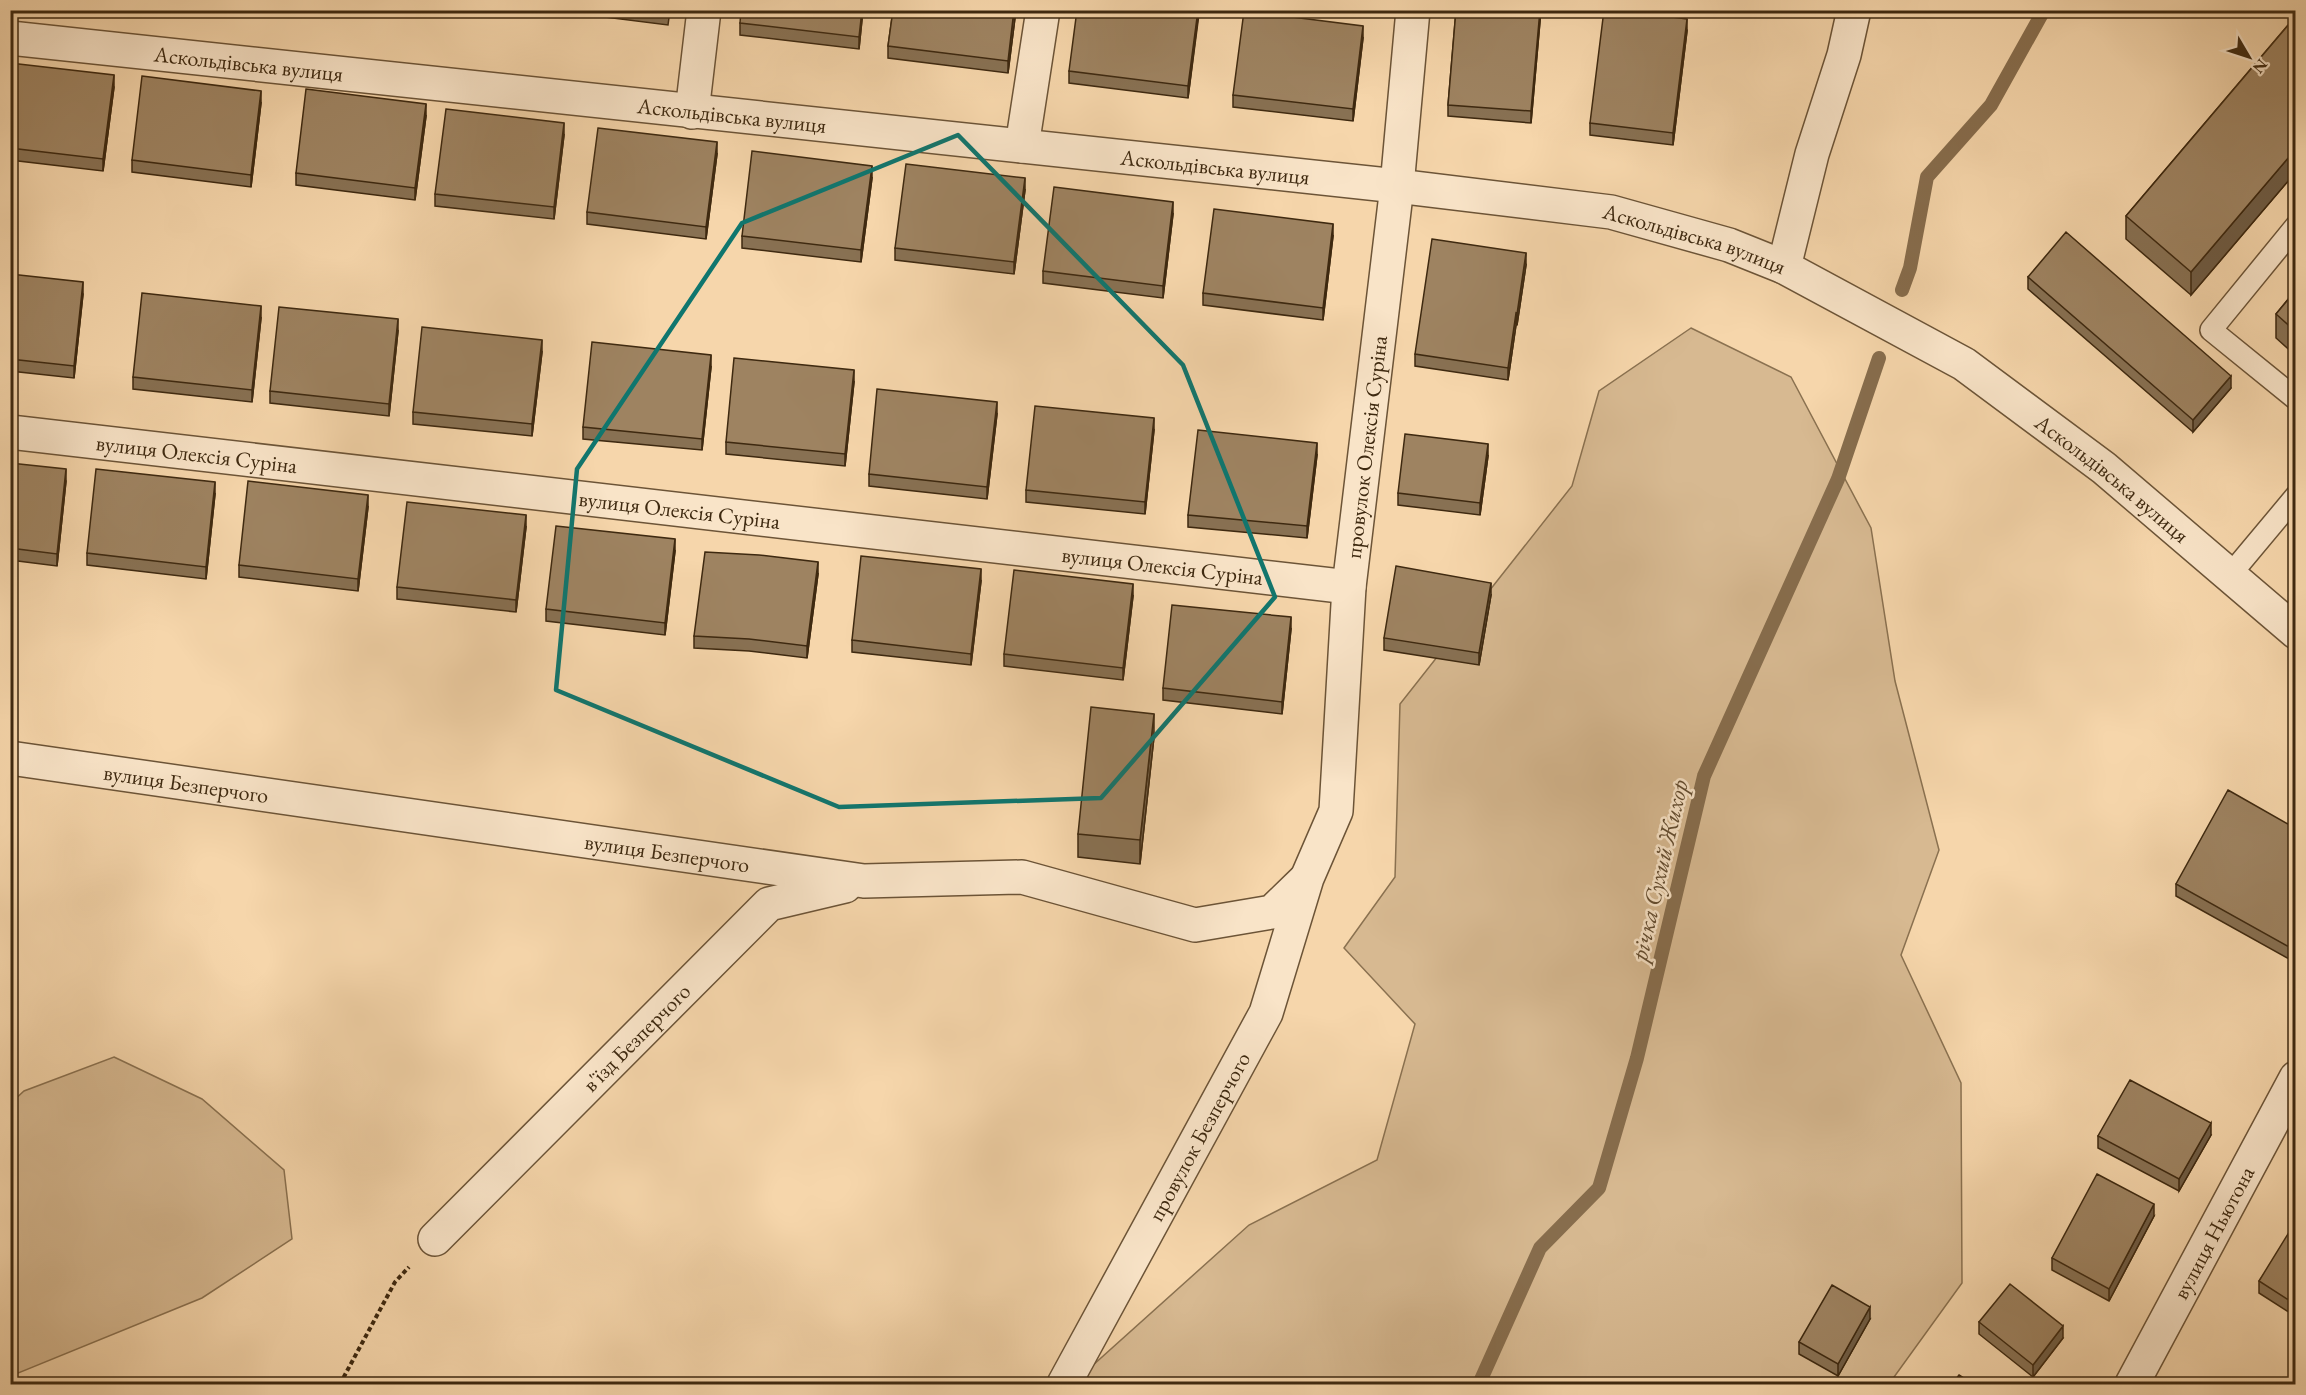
<svg xmlns="http://www.w3.org/2000/svg" width="2306" height="1395" font-family="'EB Garamond',serif">
	<style>
		.green { fill: #d7b991; stroke: #8a7150; stroke-width: 1.5 }
		.lines { fill: none; stroke-linecap: round; stroke-linejoin: round }
		.stream { stroke: #876d4d; stroke-width: 14 }
		.service-casing { stroke: #6c5437; stroke-width: 24 }
		.minor-casing { stroke: #6c5437; stroke-width: 36 }
		.path { stroke: #3e2910; stroke-width: 4; stroke-dasharray: 4.5 3; stroke-linecap: butt }
		.service { stroke: #f9e4c8; stroke-width: 21 }
		.minor { stroke: #f9e4c8; stroke-width: 33 }
		.wall { fill: #887153; stroke: #3e2910; stroke-width: 1.5 }
		.shaded-wall { fill: #6f5c44; stroke: #3e2910; stroke-width: 1.5 }
		.building { fill: #9e8361; stroke: #3e2910; stroke-width: 1.5 }
		.marked { fill: none; stroke: #0f766e; stroke-width: 4.5; stroke-linejoin: round }
		.labels { text-anchor: middle; dominant-baseline: central; stroke-width: 5; stroke-linejoin: round; paint-order: stroke }
		.street-label { font-size: 22px; fill: #3e2910; stroke: #f9e4c8 }
		.water-label { font-size: 24px; font-style: italic; fill: #624b2f; stroke: #f9e4c8 }
	</style>
	<rect width="100%" height="100%" fill="#f6d6ab"/>
	<filter id="stains"><feTurbulence type="fractalNoise" baseFrequency=".00333" numOctaves="4"/><feColorMatrix values="0 0 0 0 .2 0 0 0 0 .09 0 0 0 0 .02 0 0 0 .5 -.17"/></filter>
	<radialGradient id="worn" r=".72"><stop offset=".6" stop-color="#630" stop-opacity="0"/><stop offset="1" stop-color="#630" stop-opacity=".3"/></radialGradient>
	<path class="green" d="M 1691,328 L 1791,377 L 1871,528 L 1895,681 L 1939,850 L 1901,955 L 1961,1083 L 1962,1283 L 1889,1384 L 1072,1384 L 1249,1225 L 1377,1160 L 1415,1024 L 1344,948 L 1395,877 L 1400,704 L 1572,486 L 1599,391 Z
		M 114,1057 L 202,1099 L 284,1170 L 292,1239 L 202,1298 L 11,1376 L 11,1103 L 24,1091 Z"/>
	<g class="lines">
		<path class="stream" d="M 1902,290 L 1910,268 L 1927,177 L 1991,105 L 2044,10
			M 1479,1384 L 1540,1248 L 1599,1188 L 1637,1058 L 1704,776 L 1838,479 L 1879,358"/>
		<defs>
			<path id="service" d="M 2296,226 L 2211,330 L 2296,399
				M 2230,575 L 2296,496"/>
			<g id="minor">
				<path id="s1" d="M 10,38 L 1397,186 L 1611,212 L 1729,245 L 1784,267 L 1964,364 L 2104,468 L 2296,632"/>
				<path d="M 692,112 L 704,10"/>
				<path d="M 1022,146 L 1043,10"/>
				<path d="M 1784,267 L 1812,154 L 1844,55 L 1854,10"/>
				<path id="s2" d="M 10,432 L 1349,587"/>
				<path id="s3" d="M 10,758 L 864,881 L 1022,877 L 1195,925 L 1272,912 L 1304,881"/>
				<path id="s4" d="M 435,1239 L 769,904 L 845,886"/>
				<path id="s5" d="M 1064,1384 L 1266,1013 L 1307,878 L 1336,811 L 1349,587 L 1397,186 L 1413,10"/>
				<path id="s6" d="M 2132,1384 L 2296,1078"/>
			</g>
		</defs>
		<use href="#service" class="service-casing"/>
		<use href="#minor" class="minor-casing"/>
		<path class="path" d="M 340,1384 L 395,1282 L 409,1267"/>
		<use href="#service" class="service"/>
		<use href="#minor" class="minor"/>
	</g>
	<path class="wall" d="M 493,10 L 509,10 L 509,12 Z
		M 549,10 L 670,10 L 668,25 Z
		M 863,10 L 859,49 L 740,35 L 740,23 Z
		M 893,10 L 1016,10 L 1008,73 L 888,58 L 888,46 Z
		M 1199,10 L 1188,98 L 1069,83 L 1069,71 Z
		M 1456,10 L 1541,10 L 1531,123 L 1448,116 L 1448,105 Z
		M 2295,17 L 2295,173 L 2191,295 L 2126,239 L 2126,216 Z
		M 1687,31 L 1673,145 L 1590,135 L 1590,123 Z
		M 1363,38 L 1353,121 L 1233,107 L 1233,95 Z
		M 10,63 L 114,87 L 103,171 L 10,160 Z
		M 261,103 L 251,187 L 132,172 L 132,160 Z
		M 426,116 L 415,200 L 296,185 L 296,173 Z
		M 564,135 L 554,219 L 435,206 L 435,194 Z
		M 717,154 L 706,239 L 587,224 L 587,212 Z
		M 872,178 L 861,262 L 742,248 L 742,236 Z
		M 1025,190 L 1014,274 L 895,260 L 895,248 Z
		M 1173,214 L 1163,298 L 1043,283 L 1043,271 Z
		M 1333,236 L 1323,320 L 1203,305 L 1203,293 Z
		M 1526,265 L 1517,325 L 1516,325 L 1508,380 L 1415,366 L 1415,354 Z
		M 10,274 L 83,294 L 74,378 L 10,371 Z
		M 2028,277 L 2231,388 L 2193,432 L 2028,289 Z
		M 2295,291 L 2295,355 L 2276,338 L 2276,314 Z
		M 261,318 L 252,402 L 133,389 L 133,377 Z
		M 398,331 L 389,416 L 270,403 L 270,391 Z
		M 542,352 L 532,436 L 413,424 L 413,412 Z
		M 711,367 L 702,450 L 583,439 L 583,427 Z
		M 854,382 L 845,466 L 726,454 L 726,442 Z
		M 997,414 L 987,499 L 869,486 L 869,474 Z
		M 1154,430 L 1145,514 L 1026,502 L 1026,490 Z
		M 1317,455 L 1307,538 L 1188,527 L 1188,515 Z
		M 1488,456 L 1480,515 L 1398,505 L 1398,493 Z
		M 10,463 L 66,481 L 57,566 L 10,560 Z
		M 215,494 L 206,579 L 87,565 L 87,553 Z
		M 368,507 L 358,591 L 239,577 L 239,565 Z
		M 526,527 L 516,612 L 397,599 L 397,587 Z
		M 675,551 L 665,635 L 546,621 L 546,609 Z
		M 818,574 L 807,658 L 749,651 L 694,648 L 694,636 Z
		M 981,581 L 971,665 L 852,652 L 852,640 Z
		M 1491,595 L 1479,665 L 1384,650 L 1384,638 Z
		M 1133,596 L 1123,680 L 1004,666 L 1004,654 Z
		M 1291,629 L 1282,714 L 1163,700 L 1163,688 Z
		M 1154,737 L 1140,864 L 1078,857 L 1078,834 Z
		M 2295,828 L 2291,960 L 2176,896 L 2176,884 Z
		M 2211,1135 L 2179,1191 L 2098,1148 L 2098,1136 Z
		M 2154,1216 L 2109,1301 L 2052,1270 L 2052,1258 Z
		M 2295,1232 L 2295,1316 L 2259,1293 L 2259,1281 Z
		M 1870,1319 L 1838,1376 L 1799,1354 L 1799,1342 Z
		M 1979,1322 L 2063,1338 L 2033,1377 L 1979,1334 Z"/>
	<path class="shaded-wall" d="M 862,10 L 863,10 L 859,49 L 859,37 Z
		M 1014,10 L 1016,10 L 1008,73 L 1008,61 Z
		M 1198,10 L 1199,10 L 1199,14 L 1188,98 L 1188,86 Z
		M 1540,10 L 1541,10 L 1531,123 L 1531,111 Z
		M 1687,19 L 1687,31 L 1673,145 L 1673,133 Z
		M 1363,26 L 1363,38 L 1353,121 L 1353,109 Z
		M 114,75 L 114,87 L 103,171 L 103,159 Z
		M 261,91 L 261,103 L 251,187 L 251,175 Z
		M 426,104 L 426,116 L 415,200 L 415,188 Z
		M 564,123 L 564,135 L 554,219 L 554,207 Z
		M 717,142 L 717,154 L 706,239 L 706,227 Z
		M 2295,150 L 2295,173 L 2191,295 L 2191,272 Z
		M 872,166 L 872,178 L 861,262 L 861,250 Z
		M 1025,178 L 1025,190 L 1014,274 L 1014,262 Z
		M 1173,202 L 1173,214 L 1163,298 L 1163,286 Z
		M 1333,224 L 1333,236 L 1323,320 L 1323,308 Z
		M 1526,253 L 1526,265 L 1517,325 L 1517,314 Z
		M 83,282 L 83,294 L 74,378 L 74,366 Z
		M 261,306 L 261,318 L 252,402 L 252,390 Z
		M 1516,313 L 1516,325 L 1508,380 L 1508,368 Z
		M 398,319 L 398,331 L 389,416 L 389,404 Z
		M 542,340 L 542,352 L 532,436 L 532,424 Z
		M 711,355 L 711,367 L 702,450 L 702,439 Z
		M 854,370 L 854,382 L 845,466 L 845,454 Z
		M 2231,376 L 2231,388 L 2193,432 L 2193,420 Z
		M 997,402 L 997,414 L 987,499 L 987,487 Z
		M 1154,418 L 1154,430 L 1145,514 L 1145,502 Z
		M 1317,443 L 1317,455 L 1307,538 L 1307,526 Z
		M 1488,444 L 1488,456 L 1480,515 L 1480,503 Z
		M 66,469 L 66,481 L 57,566 L 57,554 Z
		M 215,482 L 215,494 L 206,579 L 206,567 Z
		M 368,495 L 368,507 L 358,591 L 358,579 Z
		M 526,515 L 526,527 L 516,612 L 516,600 Z
		M 675,539 L 675,551 L 665,635 L 665,623 Z
		M 818,562 L 818,574 L 807,658 L 807,646 Z
		M 981,569 L 981,581 L 971,665 L 971,654 Z
		M 1491,583 L 1491,595 L 1479,665 L 1479,653 Z
		M 1133,584 L 1133,596 L 1123,680 L 1123,668 Z
		M 1291,617 L 1291,629 L 1282,714 L 1282,702 Z
		M 1154,714 L 1154,737 L 1140,864 L 1140,840 Z
		M 2295,940 L 2295,952 L 2291,960 L 2291,948 Z
		M 2211,1123 L 2211,1135 L 2179,1191 L 2179,1179 Z
		M 2154,1204 L 2154,1216 L 2109,1301 L 2109,1289 Z
		M 1870,1307 L 1870,1319 L 1838,1376 L 1838,1364 Z
		M 2063,1326 L 2063,1338 L 2033,1377 L 2033,1365 Z"/>
	<path class="building" d="M 650,10 L 668,10 L 668,13 Z
		M 741,10 L 862,10 L 859,37 L 740,23 Z
		M 893,10 L 1014,10 L 1008,61 L 888,46 Z
		M 1077,10 L 1198,10 L 1188,86 L 1069,71 Z
		M 1456,10 L 1540,10 L 1531,111 L 1448,105 Z
		M 1604,10 L 1620,10 L 1687,19 L 1673,133 L 1590,123 Z
		M 1244,11 L 1363,26 L 1353,109 L 1233,95 Z
		M 2295,17 L 2295,150 L 2191,272 L 2126,216 Z
		M 10,63 L 114,75 L 103,159 L 10,148 Z
		M 142,76 L 261,91 L 251,175 L 132,160 Z
		M 306,89 L 426,104 L 415,188 L 296,173 Z
		M 446,109 L 564,123 L 554,207 L 435,194 Z
		M 598,128 L 717,142 L 706,227 L 587,212 Z
		M 752,151 L 872,166 L 861,250 L 742,236 Z
		M 906,164 L 1025,178 L 1014,262 L 895,248 Z
		M 1054,187 L 1173,202 L 1163,286 L 1043,271 Z
		M 1214,209 L 1333,224 L 1323,308 L 1203,293 Z
		M 2066,232 L 2231,376 L 2193,420 L 2028,277 Z
		M 1432,239 L 1526,253 L 1517,314 L 1516,313 L 1508,368 L 1415,354 Z
		M 10,274 L 83,282 L 74,366 L 10,359 Z
		M 2295,291 L 2295,331 L 2276,314 Z
		M 142,293 L 261,306 L 252,390 L 133,377 Z
		M 279,307 L 398,319 L 389,404 L 270,391 Z
		M 422,327 L 542,340 L 532,424 L 413,412 Z
		M 592,342 L 711,355 L 702,439 L 583,427 Z
		M 734,358 L 854,370 L 845,454 L 726,442 Z
		M 877,389 L 997,402 L 987,487 L 869,474 Z
		M 1035,406 L 1154,418 L 1145,502 L 1026,490 Z
		M 1198,430 L 1317,443 L 1307,526 L 1188,515 Z
		M 1405,434 L 1488,444 L 1480,503 L 1398,493 Z
		M 10,463 L 66,469 L 57,554 L 10,548 Z
		M 96,469 L 215,482 L 206,567 L 87,553 Z
		M 248,481 L 368,495 L 358,579 L 239,565 Z
		M 407,502 L 526,515 L 516,600 L 397,587 Z
		M 556,526 L 675,539 L 665,623 L 546,609 Z
		M 705,552 L 759,555 L 818,562 L 807,646 L 749,639 L 694,636 Z
		M 861,556 L 981,569 L 971,654 L 852,640 Z
		M 1396,566 L 1491,583 L 1479,653 L 1384,638 Z
		M 1014,570 L 1133,584 L 1123,668 L 1004,654 Z
		M 1172,605 L 1291,617 L 1282,702 L 1163,688 Z
		M 1091,707 L 1154,714 L 1140,840 L 1078,834 Z
		M 2228,790 L 2295,828 L 2295,940 L 2291,948 L 2176,884 Z
		M 2130,1080 L 2211,1123 L 2179,1179 L 2098,1136 Z
		M 2097,1174 L 2154,1204 L 2109,1289 L 2052,1258 Z
		M 2291,1229 L 2295,1232 L 2295,1304 L 2259,1281 Z
		M 2010,1284 L 2063,1326 L 2033,1365 L 1979,1322 Z
		M 1832,1285 L 1870,1307 L 1838,1364 L 1799,1342 Z
		M 1959,1375 L 1973,1384 L 1952,1384 Z"/>
	<path class="marked" d="M 958,135 L 1183,365 L 1275,597 L 1101,798 L 839,807 L 556,690 L 577,469 L 742,223 Z"/>
	<g class="labels">
		<g class="street-label">
			<text stroke="none"><textPath href="#s1" startOffset="240">Аскольдівська вулиця</textPath></text>
			<text stroke="none"><textPath href="#s1" startOffset="726">Аскольдівська вулиця</textPath></text>
			<text stroke="none"><textPath href="#s1" startOffset="1212">Аскольдівська вулиця</textPath></text>
			<text stroke="none"><textPath href="#s1" startOffset="1698">Аскольдівська вулиця</textPath></text>
			<text stroke="none"><textPath href="#s5" startOffset="1002">провулок Олексія Суріна</textPath></text>
			<text stroke="none"><textPath href="#s2" startOffset="188">вулиця Олексія Суріна</textPath></text>
			<text stroke="none"><textPath href="#s1" startOffset="2184">Аскольдівська вулиця</textPath></text>
			<text stroke="none"><textPath href="#s2" startOffset="674">вулиця Олексія Суріна</textPath></text>
			<text stroke="none"><textPath href="#s2" startOffset="1160">вулиця Олексія Суріна</textPath></text>
			<text stroke="none"><textPath href="#s3" startOffset="178">вулиця Безперчого</textPath></text>
			<text stroke="none"><textPath href="#s3" startOffset="664">вулиця Безперчого</textPath></text>
			<text stroke="none"><textPath href="#s4" startOffset="285">в'їзд Безперчого</textPath></text>
			<text stroke="none"><textPath href="#s5" startOffset="282">провулок Безперчого</textPath></text>
			<text stroke="none"><textPath href="#s6" startOffset="172">вулиця Ньютона</textPath></text>
		</g>
		<g class="water-label">
			<text transform="translate(1659 870) rotate(-77)">річка Сухий Жихор</text>
		</g>
	</g>
	<rect width="2306" height="1395" fill="none" stroke="#f6d6ab" stroke-width="36"/>
	<rect x="12" y="12" width="2282" height="1371" fill="none" stroke="#3e2910" stroke-width="3"/>
	<rect x="18" y="18" width="2270" height="1359" fill="none" stroke="#3e2910" stroke-width="1.5"/>
	<g transform="translate(2249 57) rotate(129)" stroke="#f9e4c8" stroke-width="4.5" paint-order="stroke">
	<path d="M0-4.5L10 22L0 15L-10 22Z" fill="#3e2910"/>
	<text y="-9" font-size="16" font-weight="bold" text-anchor="middle" fill="#3e2910">N</text>
	</g>
	<rect width="100%" height="100%" filter="url(#stains)"/>
	<rect width="100%" height="100%" fill="url(#worn)"/>
</svg>
